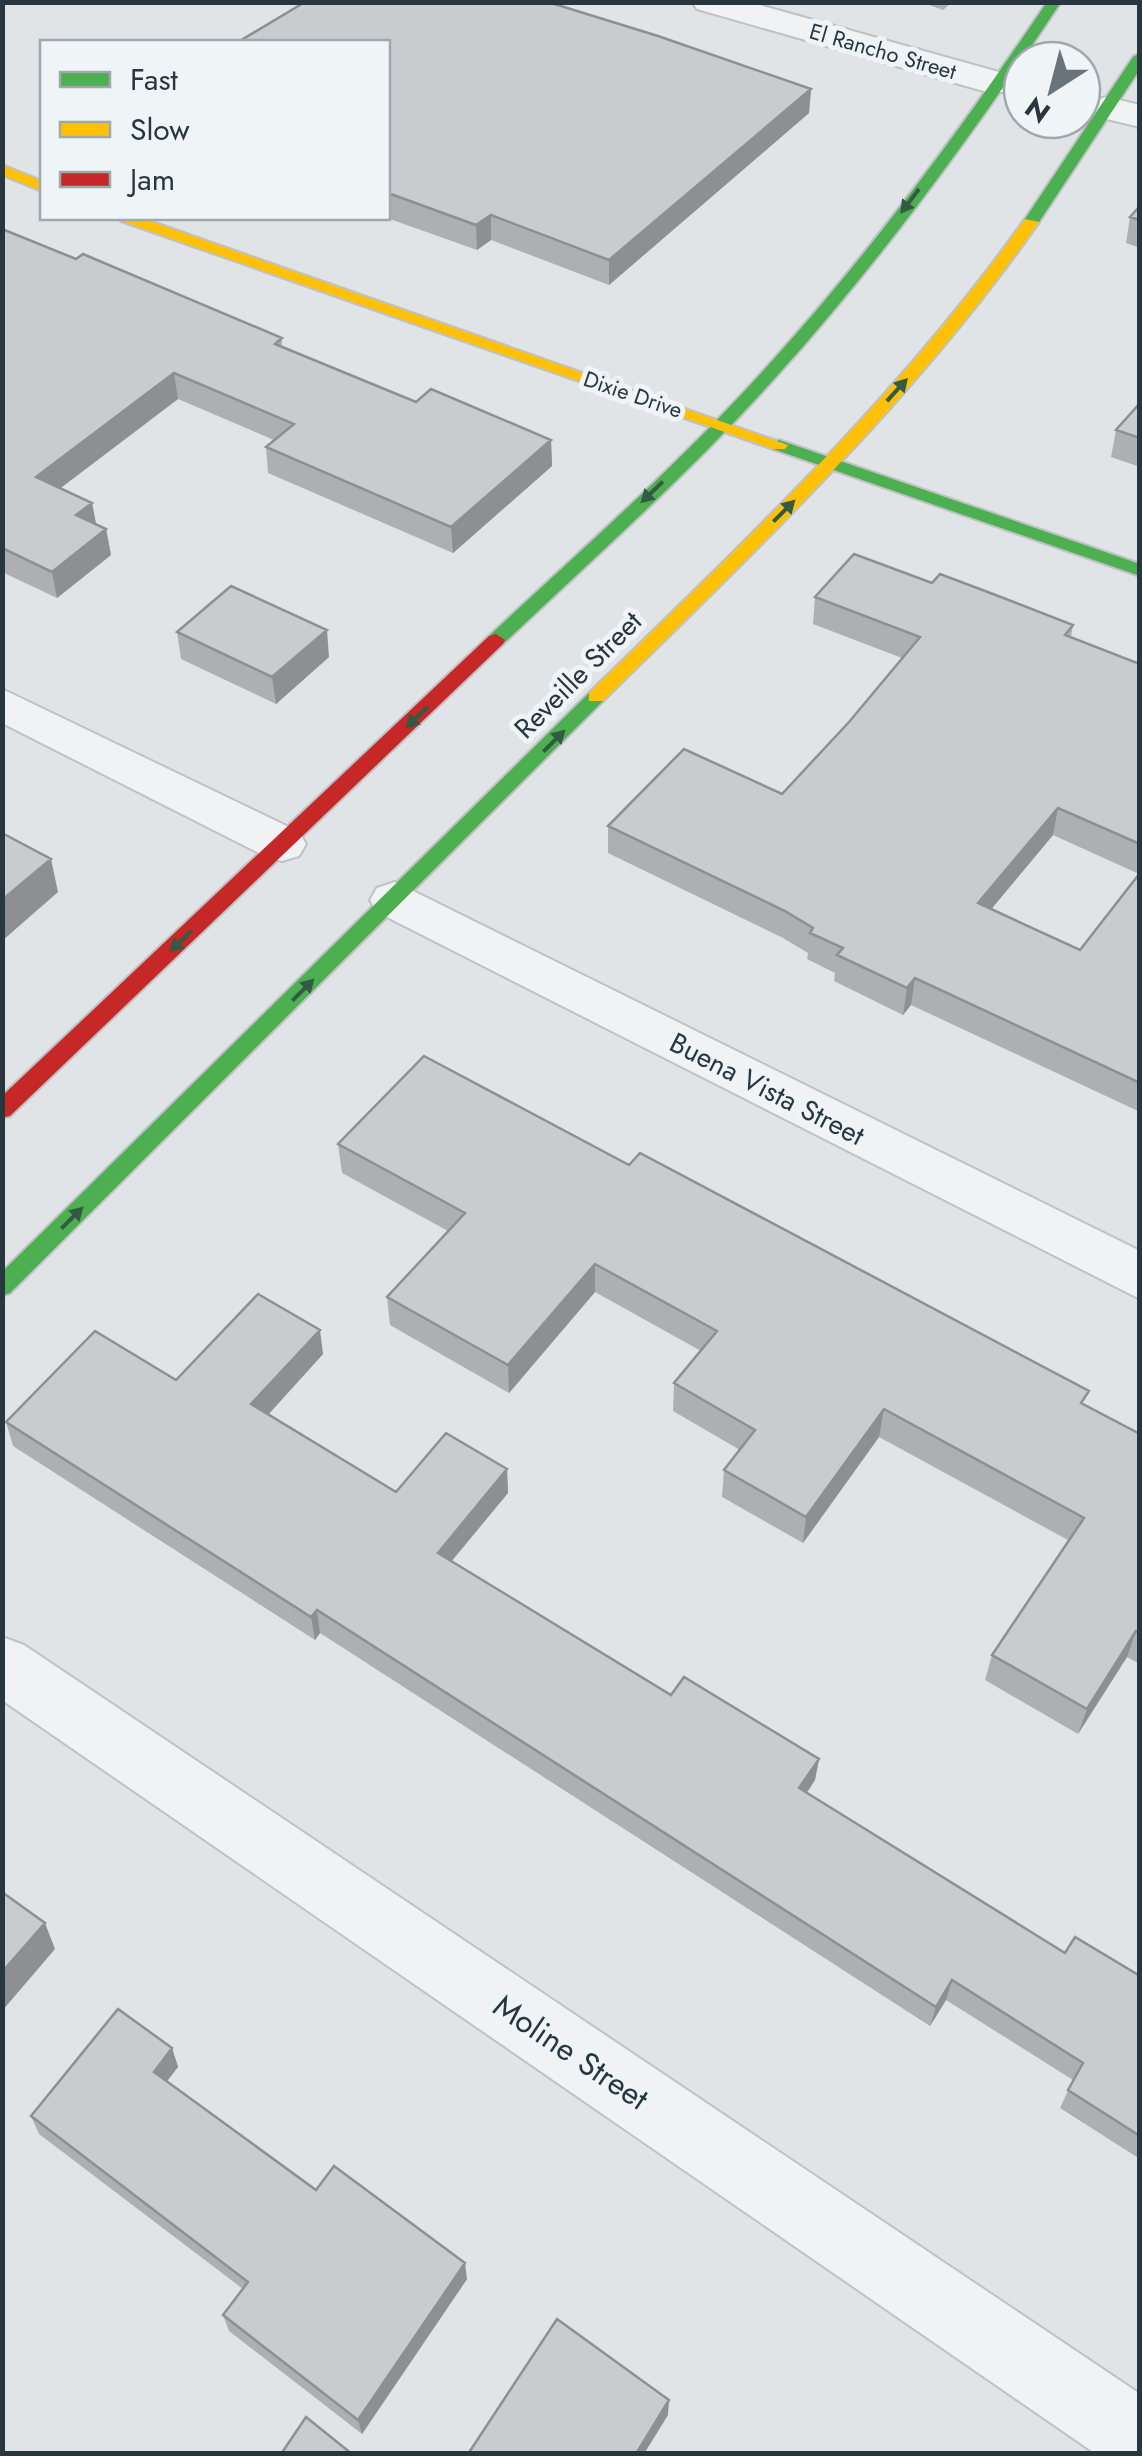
<svg xmlns="http://www.w3.org/2000/svg" width="1142" height="2456" font-family="Jost,sans-serif">
	<style>
		.lines { fill: none; stroke-linecap: round; stroke-linejoin: round }
		.street-casing { stroke: #bfc2c4; stroke-width: 4 }
		.fast-casing { stroke: #bfc2c4; stroke-width: 4 }
		.slow-casing { stroke: #bfc2c4; stroke-width: 4 }
		.jam-casing { stroke: #bfc2c4; stroke-width: 4 }
		.street { fill: #f1f2f3; fill-rule: evenodd }
		.fast { fill: #4caf50; fill-rule: evenodd }
		.slow { fill: #ffc107; fill-rule: evenodd }
		.jam { fill: #c62828; fill-rule: evenodd }
		.wall { fill: #adafb1; fill-rule: evenodd }
		.shaded-wall { fill: #8d8f90 }
		.building { fill: #c9ccce; stroke: #8d8f90; stroke-width: 2.5 }
		.oneway { fill: #335a45 }
		.labels { text-anchor: middle; dominant-baseline: central; stroke-width: 10; stroke-linejoin: round; paint-order: stroke }
		.far-street-label { font-size: 22px; fill: #283640; stroke: #eff4f6 }
		.street-label { font-size: 28px; fill: #283640; stroke: #eff4f6 }
		.near-street-label { font-size: 32px; fill: #283640; stroke: #eff4f6 }
	</style>
	<rect width="100%" height="100%" fill="#e1e4e6"/>
	<g class="lines">
		<defs>
			<path id="street" d="M 692,2 L 749,2 L 1013,76 L 1018,84 L 1013,92 L 987,92 L 697,9 Z
				M 1107,97 L 1140,105 L 1140,127 L 1094,116 L 1089,108 L 1094,100 Z
				M 2,689 L 299,832 L 306,844 L 299,856 L 282,861 L 265,856 L 2,723 Z
				M 395,882 L 1140,1251 L 1140,1299 L 377,912 L 370,900 L 377,888 Z
				M 2,1637 L 24,1645 L 1140,2394 L 1140,2454 L 1096,2454 L 2,1700 Z"/>
			<path id="fast" d="M 1047,2 L 1061,2 C 974,133 881,261 775,378 C 690,473 595,557 503,644 L 489,644 L 489,636 C 582,549 678,465 763,371 C 868,256 960,131 1047,2 Z
				M 1140,53 L 1140,69 L 1039,222 L 1025,225 L 1023,222 L 1133,57 Z
				M 779,440 L 1140,564 L 1140,576 L 773,449 L 770,445 Z
				M 596,691 L 603,693 L 603,701 L 10,1293 L 2,1296 L 2,1272 L 589,693 Z"/>
			<path id="slow" d="M 2,165 L 42,181 L 42,191 L 2,175 Z
				M 120,218 L 141,218 L 788,445 L 785,449 L 773,449 L 121,221 Z
				M 1025,219 L 1039,222 C 914,401 757,549 603,701 L 589,701 L 589,693 C 744,542 900,395 1025,219 Z"/>
			<path id="jam" d="M 496,634 L 505,640 L 503,644 L 10,1116 L 2,1118 L 2,1096 L 489,636 Z"/>
		</defs>
		<use href="#street" class="street-casing"/>
		<use href="#fast" class="fast-casing"/>
		<use href="#slow" class="slow-casing"/>
		<use href="#jam" class="jam-casing"/>
		<use href="#street" class="street"/>
		<use href="#fast" class="fast"/>
		<use href="#slow" class="slow"/>
		<use href="#jam" class="jam"/>
	</g>
	<path class="wall" d="M 921,2 L 952,2 L 943,10 Z
		M 388,42 L 811,89 L 809,113 L 609,285 L 491,240 L 477,250 L 387,218 Z
		M 1140,206 L 1140,248 L 1126,243 L 1130,217 Z
		M 2,229 L 282,338 L 282,347 L 416,402 L 551,440 L 552,466 L 453,553 L 268,473 L 266,447 L 274,440 L 178,399 L 60,488 L 92,503 L 96,524 L 106,529 L 111,555 L 57,598 L 2,572 Z
		M 1140,403 L 1140,467 L 1111,457 L 1116,430 Z
		M 932,583 L 1073,625 L 1071,637 L 1140,664 L 1140,1112 L 911,1005 L 903,1015 L 834,981 L 835,973 L 807,959 L 808,953 L 783,938 L 608,853 L 608,826 L 782,794 L 849,722 L 902,658 L 813,624 L 815,597 ZM 1053,835 L 1139,874 L 1080,950 L 991,909 Z
		M 177,632 L 329,657 L 276,704 L 181,659 Z
		M 338,1144 L 629,1165 L 1140,1434 L 1140,1664 L 1127,1657 L 1078,1734 L 985,1680 L 992,1655 L 1068,1540 L 879,1437 L 803,1543 L 722,1497 L 724,1470 L 740,1450 L 673,1411 L 674,1383 L 701,1351 L 595,1292 L 509,1393 L 390,1325 L 387,1297 L 448,1231 L 342,1173 Z
		M 323,1354 L 268,1415 L 396,1492 L 507,1469 L 508,1493 L 452,1561 L 671,1695 L 819,1759 L 815,1780 L 807,1793 L 1065,1953 L 1140,1976 L 1140,2159 L 1060,2108 L 1073,2080 L 946,2000 L 930,2026 L 320,1633 L 315,1640 L 13,1446 L 6,1422 L 176,1380 Z
		M 172,2048 L 178,2067 L 167,2081 L 316,2190 L 467,2279 L 362,2434 L 229,2331 L 223,2315 L 243,2289 L 39,2134 L 31,2116 Z"/>
	<path class="shaded-wall" d="M 811,89 L 809,113 L 609,285 L 609,260 Z
		M 491,215 L 491,240 L 477,250 L 476,225 Z
		M 174,373 L 178,399 L 41,503 L 36,477 Z
		M 551,440 L 552,466 L 453,553 L 451,527 Z
		M 92,503 L 97,529 L 76,515 Z
		M 106,529 L 111,555 L 57,598 L 52,572 Z
		M 327,630 L 329,657 L 276,704 L 272,677 Z
		M 1058,808 L 1053,835 L 974,930 L 978,903 Z
		M 51,859 L 58,892 L 2,941 L 2,900 Z
		M 915,978 L 911,1005 L 903,1015 L 907,988 Z
		M 595,1264 L 595,1292 L 509,1393 L 508,1365 Z
		M 320,1330 L 323,1354 L 255,1429 L 251,1404 Z
		M 884,1409 L 879,1437 L 803,1543 L 806,1517 Z
		M 507,1469 L 508,1493 L 439,1576 L 438,1553 Z
		M 317,1610 L 320,1633 L 315,1640 L 311,1617 Z
		M 1136,1631 L 1127,1657 L 1078,1734 L 1087,1709 Z
		M 819,1759 L 815,1780 L 795,1809 L 799,1788 Z
		M 45,1923 L 55,1949 L 2,2011 L 2,1972 Z
		M 952,1980 L 946,2000 L 930,2026 L 936,2007 Z
		M 172,2048 L 178,2067 L 160,2090 L 154,2072 Z
		M 465,2263 L 467,2279 L 362,2434 L 358,2420 Z
		M 669,2400 L 668,2415 L 644,2454 L 636,2454 Z"/>
	<path class="building" d="M 305,2 L 548,2 L 658,36 L 811,89 L 609,260 L 491,215 L 476,225 L 388,193 L 388,42 L 238,42 Z
		M 1140,206 L 1140,220 L 1130,217 Z
		M 2,229 L 76,259 L 83,254 L 282,338 L 275,344 L 416,402 L 431,389 L 551,440 L 451,527 L 266,447 L 294,424 L 174,373 L 36,477 L 92,503 L 76,515 L 106,529 L 52,572 L 2,548 Z
		M 1140,403 L 1140,438 L 1116,430 Z
		M 854,554 L 932,583 L 940,574 L 993,594 L 1073,625 L 1065,635 L 1140,664 L 1140,844 L 1058,808 L 978,903 L 1080,950 L 1140,873 L 1140,1083 L 915,978 L 907,988 L 837,955 L 843,948 L 810,933 L 813,928 L 785,911 L 608,826 L 684,749 L 782,794 L 849,722 L 920,637 L 815,597 Z
		M 231,586 L 327,630 L 272,677 L 177,632 Z
		M 2,833 L 51,859 L 2,900 Z
		M 424,1056 L 629,1165 L 640,1153 L 1089,1391 L 1081,1403 L 1140,1434 L 1140,1633 L 1136,1631 L 1087,1709 L 992,1655 L 1084,1518 L 884,1409 L 806,1517 L 724,1470 L 755,1430 L 674,1383 L 717,1331 L 595,1264 L 508,1365 L 387,1297 L 465,1213 L 338,1144 Z
		M 258,1294 L 320,1330 L 251,1404 L 396,1492 L 446,1433 L 507,1469 L 438,1553 L 671,1695 L 684,1677 L 819,1759 L 799,1788 L 1065,1953 L 1075,1937 L 1140,1976 L 1140,2136 L 1068,2090 L 1083,2063 L 952,1980 L 936,2007 L 317,1610 L 311,1617 L 6,1422 L 95,1331 L 176,1380 Z
		M 2,1892 L 45,1923 L 2,1972 Z
		M 118,2009 L 172,2048 L 154,2072 L 316,2190 L 334,2166 L 465,2263 L 358,2420 L 223,2315 L 248,2282 L 31,2116 Z
		M 557,2319 L 669,2400 L 636,2454 L 468,2454 Z
		M 306,2417 L 352,2454 L 281,2454 Z"/>
	<defs><path id="oneway-solid" d="M-6-.8H1V-3.2L6.5 0L1 3.2V.8H-6Z" transform="scale(2.5)"/></defs>
	<g class="oneway">
		<use href="#oneway-solid" transform="translate(910 201) rotate(127)"/>
		<use href="#oneway-solid" transform="translate(897 390) rotate(-48)"/>
		<use href="#oneway-solid" transform="translate(652 492) rotate(136)"/>
		<use href="#oneway-solid" transform="translate(784 511) rotate(-45)"/>
		<use href="#oneway-solid" transform="translate(417 717) rotate(136)"/>
		<use href="#oneway-solid" transform="translate(554 741) rotate(-45)"/>
		<use href="#oneway-solid" transform="translate(181 941) rotate(136)"/>
		<use href="#oneway-solid" transform="translate(303 990) rotate(-45)"/>
		<use href="#oneway-solid" transform="translate(72 1218) rotate(-45)"/>
	</g>
	<g class="labels">
		<g class="far-street-label">
			<text transform="translate(883 51) rotate(16)">El Rancho Street</text>
			<text transform="translate(633 394) rotate(19)">Dixie Drive</text>
		</g>
		<g class="street-label">
			<text transform="translate(578 675) rotate(-45)">Reveille Street</text>
			<text transform="translate(767 1089) rotate(27)">Buena Vista Street</text>
		</g>
		<g class="near-street-label">
			<text transform="translate(571 2052) rotate(34)">Moline Street</text>
		</g>
	</g>
	<rect width="1142" height="2456" fill="none" stroke="#283640" stroke-width="10"/>
	<rect x="40" y="40" width="350" height="180" fill="#eff4f6" stroke="#9fa8ad" stroke-width="2.5"/>
	<rect x="60" y="72" width="50" height="15" fill="#4caf50" stroke="#9fa8ad" stroke-width="2.5"/>
	<text x="130" y="90" font-size="30" fill="#283640">Fast</text>
	<rect x="60" y="122" width="50" height="15" fill="#ffc107" stroke="#9fa8ad" stroke-width="2.5"/>
	<text x="130" y="140" font-size="30" fill="#283640">Slow</text>
	<rect x="60" y="172" width="50" height="15" fill="#c62828" stroke="#9fa8ad" stroke-width="2.5"/>
	<text x="130" y="190" font-size="30" fill="#283640">Jam</text>
	<g transform="translate(1052 90) rotate(216)"><circle r="48" fill="#eff4f6" stroke="#9fa8ad" stroke-width="2.5"/>
	<path d="M0-8L18 38L0 25L-18 38Z" fill="#69737a"/>
	<text y="-15" font-size="28" font-weight="bold" text-anchor="middle" fill="#283640">N</text>
	</g>
</svg>
